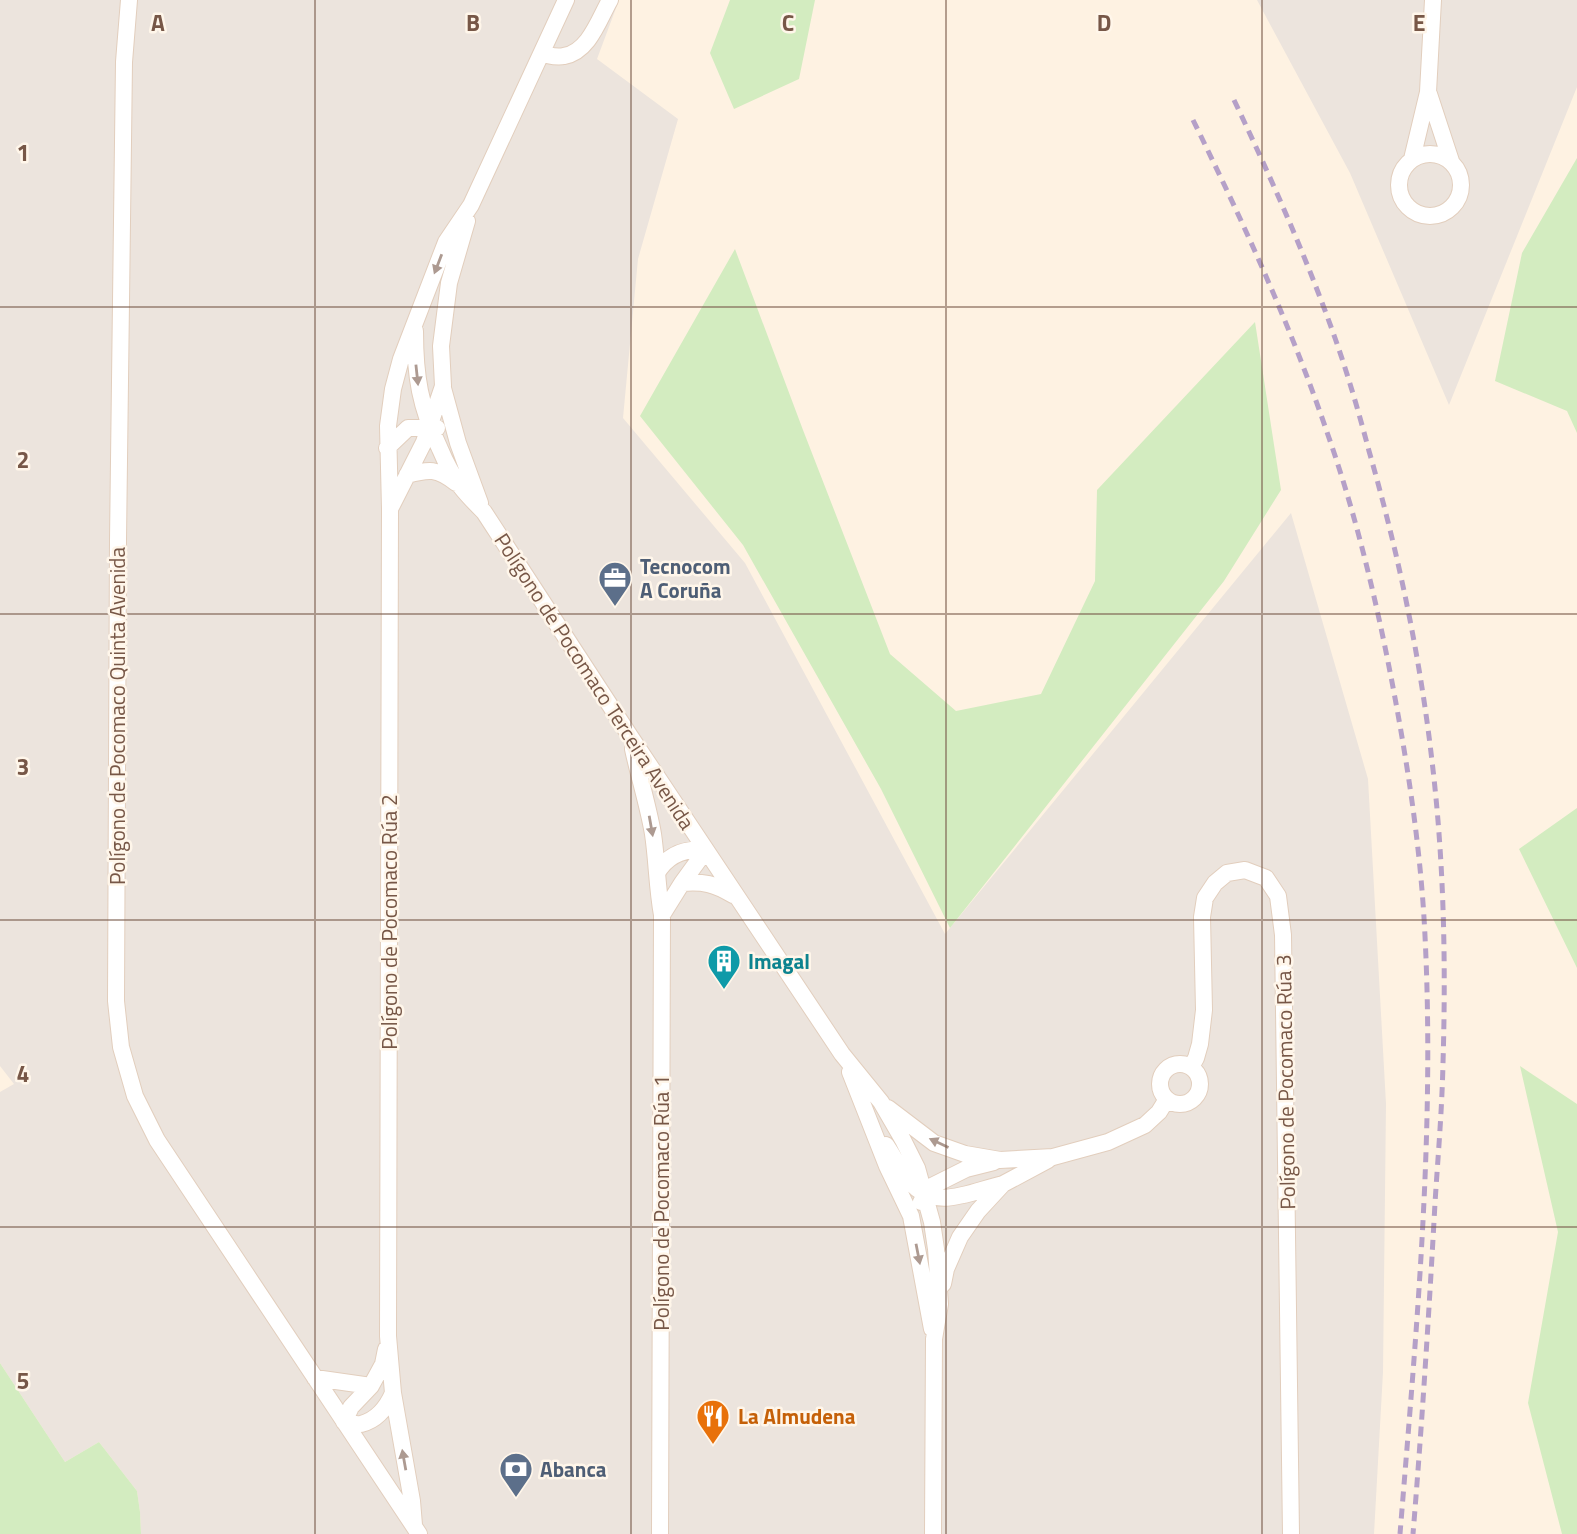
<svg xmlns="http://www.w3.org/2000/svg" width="1577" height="1534" font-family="'Titillium Web',sans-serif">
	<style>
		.industrial { fill: #ece4dd }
		.green { fill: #d3ecc0 }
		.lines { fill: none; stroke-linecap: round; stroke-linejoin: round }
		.street-casing { stroke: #e2cebd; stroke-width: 18 }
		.street { stroke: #fff; stroke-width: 16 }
		.rail { stroke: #b5a0c8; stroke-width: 5; stroke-dasharray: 10 7; stroke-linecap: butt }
		.oneway { fill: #ad9a91 }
		.grid { fill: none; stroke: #775747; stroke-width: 2; stroke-opacity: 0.55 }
		.labels { text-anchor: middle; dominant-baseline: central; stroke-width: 5; stroke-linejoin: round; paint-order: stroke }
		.service-label { font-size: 21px; font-weight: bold; fill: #4e5e75; stroke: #fff6ea; text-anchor: start }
		.street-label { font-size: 21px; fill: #775747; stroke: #fff6ea }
		.culture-label { font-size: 21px; font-weight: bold; fill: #0d838f; stroke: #fff6ea; text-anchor: start }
		.food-label { font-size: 21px; font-weight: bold; fill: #c56008; stroke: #fff6ea; text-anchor: start }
		.grid-label { font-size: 23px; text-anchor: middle; font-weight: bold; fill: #775747; stroke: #fff6ea; stroke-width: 5; stroke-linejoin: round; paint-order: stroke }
	</style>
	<rect width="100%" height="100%" fill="#fef2e2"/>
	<path class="industrial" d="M 0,0 L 619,0 L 597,59 L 678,119 L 638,259 L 623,418 L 745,563 L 945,934 L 1291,513 L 1368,779 L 1386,1104 L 1383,1372 L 1374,1534 L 141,1534 L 140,1512 L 137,1491 L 99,1442 L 65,1462 L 0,1363 L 0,1092 L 14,1084 L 0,1066 Z
		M 1257,0 L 1577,0 L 1577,87 L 1449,405 L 1350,173 Z"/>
	<path class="green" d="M 730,0 L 815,0 L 799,79 L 734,109 L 710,53 Z
		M 1577,158 L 1577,433 L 1567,411 L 1495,381 L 1522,253 Z
		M 735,249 L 803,430 L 890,654 L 956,711 L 1041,694 L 1095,581 L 1097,490 L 1255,322 L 1281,490 L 1224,581 L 950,928 L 881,789 L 743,545 L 640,416 Z
		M 1577,808 L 1577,968 L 1519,849 Z
		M 1520,1066 L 1577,1104 L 1577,1534 L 1562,1534 L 1528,1403 L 1558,1232 Z
		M 0,1363 L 65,1462 L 99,1442 L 137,1491 L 140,1512 L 141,1534 L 0,1534 Z"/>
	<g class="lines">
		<defs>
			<path id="street" d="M 129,0 L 124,62 L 118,541 L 116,1001 L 121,1047 L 135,1096 L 157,1140 L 419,1534
				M 542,54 C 549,55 556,58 564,56 C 589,52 599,19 610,0
				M 1429,94 L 1451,161
				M1399 185a31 31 0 1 1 62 0a31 31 0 1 1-62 0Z
				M 1412,159 L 1428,92 L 1433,0
				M 415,331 C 415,376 420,407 440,449 C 445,461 453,476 461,487 C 468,496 476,504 484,512 L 630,736 L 842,1054 L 881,1102 L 903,1140 L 917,1168 L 932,1222 L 936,1249 L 940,1304 L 934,1339 L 933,1534
				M 443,388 L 458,443 L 480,503
				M 387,448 L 408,428 L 437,428
				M 407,475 C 429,469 437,468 456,483
				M 391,507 L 424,442 L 443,386 L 441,346 L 449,283 L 467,221
				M 633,749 C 639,777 648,805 653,834 C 657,861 657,888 662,915 L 660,1534
				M 657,873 C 668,854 686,848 706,850 L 682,883
				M 662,915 L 682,883 C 703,881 715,884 733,895
				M1160 1084a20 20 0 1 1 40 0a20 20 0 1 1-40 0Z
				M 1191,1067 L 1196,1058 L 1200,1044 L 1204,1010 L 1202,917 L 1205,898 L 1215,883 L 1227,873 L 1245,870 L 1266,878 L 1278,896 L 1283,935 L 1291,1534
				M 850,1072 L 887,1166 L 911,1216 L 932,1329
				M 888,1108 L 934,1143 L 965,1154 L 1000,1160 L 1053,1157 L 1108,1142 L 1145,1125 L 1159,1112 L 1167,1099
				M 886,1145 C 894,1157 901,1171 910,1182 C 935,1212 972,1191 1003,1184
				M 921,1202 L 932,1186 L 966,1169 L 994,1162
				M 943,1284 L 946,1269 L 960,1237 L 978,1211 L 1003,1184 L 1048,1160
				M 386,1349 L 383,1364 L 371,1386 L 351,1407 L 344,1422 C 349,1423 356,1425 361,1424 C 377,1420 387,1407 393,1393
				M 315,1378 L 371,1386
				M 414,1525 L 412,1501 L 393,1393 L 388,1336 L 390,509 L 388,426 L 393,389 L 401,359 L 446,242 L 471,205 L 566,0"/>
		</defs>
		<use href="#street" class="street-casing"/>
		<use href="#street" class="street"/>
		<path class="rail" d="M 1234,100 C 1271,178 1306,256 1335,338 C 1348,375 1359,413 1369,451 C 1398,552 1420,656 1432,761 C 1444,861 1446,963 1443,1063 C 1442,1110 1438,1156 1435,1203 C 1429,1313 1422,1424 1413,1534
			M 1193,120 C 1243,222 1291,326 1328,435 C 1356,515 1376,599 1392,682 C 1408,766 1421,851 1425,936 C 1435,1135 1416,1335 1400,1534"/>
	</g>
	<defs><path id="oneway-solid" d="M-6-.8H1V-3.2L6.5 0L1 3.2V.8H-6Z" transform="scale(1.75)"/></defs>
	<g class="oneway">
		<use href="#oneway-solid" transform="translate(438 264) rotate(111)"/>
		<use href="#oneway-solid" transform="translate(417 375) rotate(84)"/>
		<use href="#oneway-solid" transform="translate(651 826) rotate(80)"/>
		<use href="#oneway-solid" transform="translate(939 1143) rotate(-155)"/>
		<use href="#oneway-solid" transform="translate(918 1254) rotate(79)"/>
		<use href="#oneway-solid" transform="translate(404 1460) rotate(-100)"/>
	</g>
	<path class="grid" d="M 315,0 L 315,1534M 631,0 L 631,1534M 946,0 L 946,1534M 1262,0 L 1262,1534M 0,307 L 1577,307M 0,614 L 1577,614M 0,920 L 1577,920M 0,1227 L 1577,1227"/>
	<defs>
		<symbol id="office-pin" viewBox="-11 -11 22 30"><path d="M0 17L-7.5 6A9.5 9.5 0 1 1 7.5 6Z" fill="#5c6f8a" stroke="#fff6ea"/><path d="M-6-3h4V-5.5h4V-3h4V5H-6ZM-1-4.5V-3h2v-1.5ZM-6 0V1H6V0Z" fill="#fff"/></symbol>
		<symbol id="building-pin" viewBox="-11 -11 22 30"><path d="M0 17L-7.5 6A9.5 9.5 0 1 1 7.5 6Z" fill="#0f9aa8" stroke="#fff6ea"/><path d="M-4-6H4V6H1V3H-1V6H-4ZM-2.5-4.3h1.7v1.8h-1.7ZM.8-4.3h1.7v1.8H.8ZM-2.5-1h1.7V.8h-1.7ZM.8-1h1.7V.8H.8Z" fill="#fff"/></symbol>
		<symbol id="restaurant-pin" viewBox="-11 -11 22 30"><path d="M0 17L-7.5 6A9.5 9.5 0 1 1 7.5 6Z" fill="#e8710a" stroke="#fff6ea"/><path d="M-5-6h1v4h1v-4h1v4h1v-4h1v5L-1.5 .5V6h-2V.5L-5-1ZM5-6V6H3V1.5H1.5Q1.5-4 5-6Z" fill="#fff"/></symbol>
		<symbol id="bank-pin" viewBox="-11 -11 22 30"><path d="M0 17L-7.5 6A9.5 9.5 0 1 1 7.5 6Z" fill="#5c6f8a" stroke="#fff6ea"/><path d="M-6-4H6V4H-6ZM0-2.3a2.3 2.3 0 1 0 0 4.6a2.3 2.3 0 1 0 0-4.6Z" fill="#fff"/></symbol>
	</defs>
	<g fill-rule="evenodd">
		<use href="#office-pin" x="596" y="559" width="38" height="52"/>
		<use href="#building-pin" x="705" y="942" width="38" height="52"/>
		<use href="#restaurant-pin" x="694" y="1397" width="38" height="52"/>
		<use href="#bank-pin" x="497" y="1450" width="38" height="52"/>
	</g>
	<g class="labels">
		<g class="service-label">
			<text x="640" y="566">Tecnocom<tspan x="640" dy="24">A Coruña</tspan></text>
			<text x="540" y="1469">Abanca</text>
		</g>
		<g class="street-label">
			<text transform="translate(595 681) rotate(57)">Polígono de Pocomaco Terceira Avenida</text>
			<text transform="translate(117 716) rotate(-90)">Polígono de Pocomaco Quinta Avenida</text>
			<text transform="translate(389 922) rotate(-90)">Polígono de Pocomaco Rúa 2</text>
			<text transform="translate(1285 1082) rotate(-91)">Polígono de Pocomaco Rúa 3</text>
			<text transform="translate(661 1203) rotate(-90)">Polígono de Pocomaco Rúa 1</text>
		</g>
		<g class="culture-label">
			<text x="748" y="961">Imagal</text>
		</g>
		<g class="food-label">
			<text x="738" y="1416">La Almudena</text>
		</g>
	</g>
	<g class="grid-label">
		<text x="158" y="31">A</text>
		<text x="473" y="31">B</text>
		<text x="788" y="31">C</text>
		<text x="1104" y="31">D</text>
		<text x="1419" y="31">E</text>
		<text x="23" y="161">1</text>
		<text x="23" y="468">2</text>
		<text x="23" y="775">3</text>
		<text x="23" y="1082">4</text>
		<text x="23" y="1389">5</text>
	</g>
</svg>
